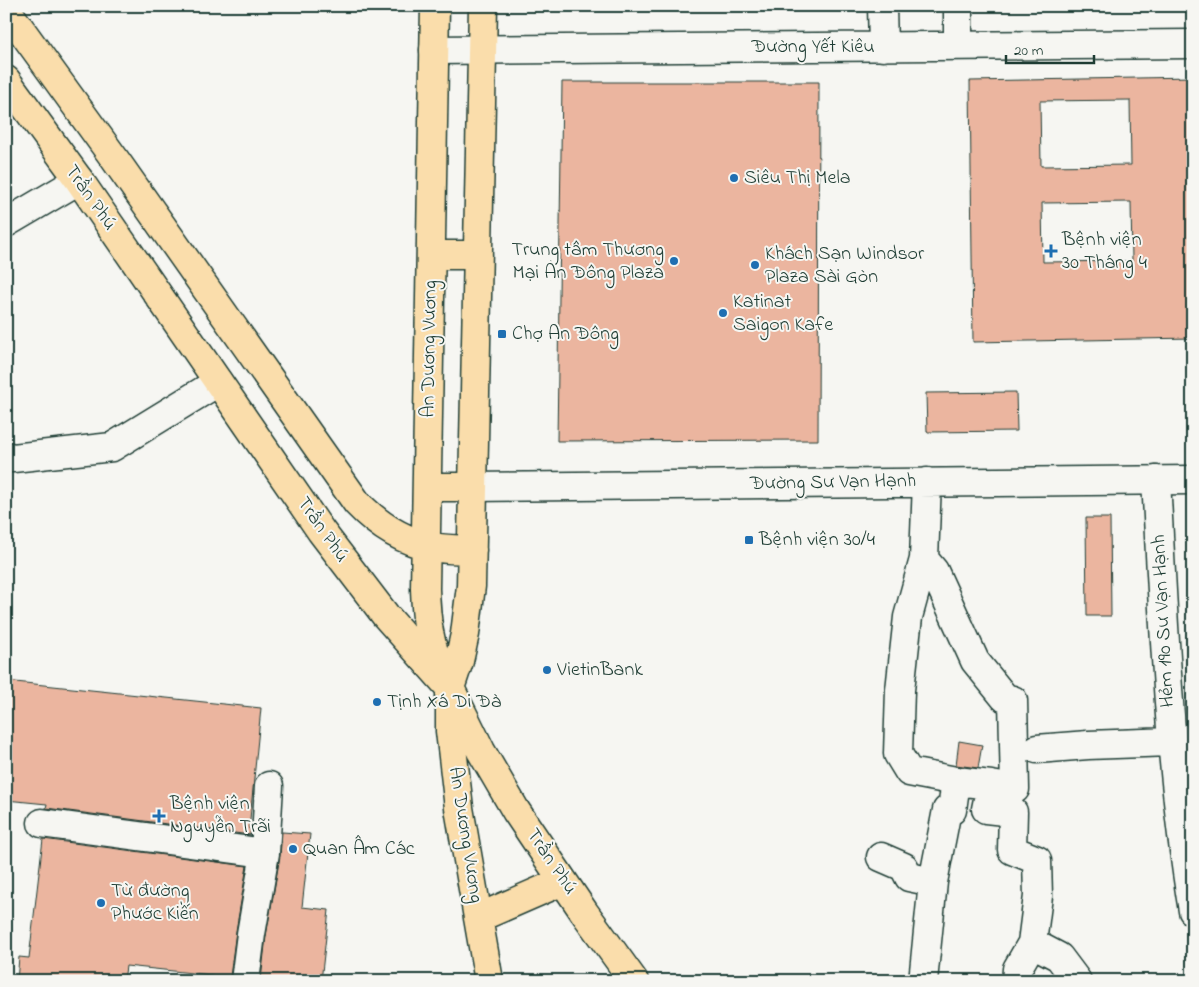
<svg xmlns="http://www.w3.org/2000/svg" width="1199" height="987" font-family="'Indie Flower',sans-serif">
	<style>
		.building { fill: #ebb59f; stroke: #1f3d34; fill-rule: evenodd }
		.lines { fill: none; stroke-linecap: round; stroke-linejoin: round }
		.minor-casing { stroke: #1f3d34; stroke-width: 31 }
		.major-casing { stroke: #1f3d34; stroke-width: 31 }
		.minor { stroke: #f6f6f2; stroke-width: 28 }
		.major { stroke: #faddab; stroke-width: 28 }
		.poi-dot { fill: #1f6fb2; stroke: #f6f6f2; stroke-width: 2 }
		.labels { text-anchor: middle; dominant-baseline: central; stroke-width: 4; stroke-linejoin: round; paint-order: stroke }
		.street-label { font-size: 20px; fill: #1f3d34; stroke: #f6f6f2 }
		.poi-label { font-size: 20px; fill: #1f3d34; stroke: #f6f6f2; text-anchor: start }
	</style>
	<rect width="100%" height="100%" fill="#f6f6f2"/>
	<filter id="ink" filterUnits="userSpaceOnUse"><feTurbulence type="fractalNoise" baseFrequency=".02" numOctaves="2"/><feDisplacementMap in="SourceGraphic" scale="10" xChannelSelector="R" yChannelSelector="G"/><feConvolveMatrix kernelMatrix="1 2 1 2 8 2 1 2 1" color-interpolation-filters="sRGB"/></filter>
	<g filter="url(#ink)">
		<path class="building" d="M 1193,77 L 1193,338 L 973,342 L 970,81 ZM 1130,100 L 1131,165 L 1041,166 L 1040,101 ZM 1131,202 L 1132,261 L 1043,262 L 1042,203 Z
			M 562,82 L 819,82 L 818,440 L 557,441 Z
			M 1016,392 L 1017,431 L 927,432 L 926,393 Z
			M 1086,518 L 1110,518 L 1111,616 L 1087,616 Z
			M 6,681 L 261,708 L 249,829 L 251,829 L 250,835 L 46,808 L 47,804 L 6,800 Z
			M 959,741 L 982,745 L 978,768 L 956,765 Z
			M 282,832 L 310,834 L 302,907 L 329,910 L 321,981 L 261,980 L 266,936 L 280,856 Z
			M 43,839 L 247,866 L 236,931 L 230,977 L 126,966 L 124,981 L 17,981 L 19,957 L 29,958 Z"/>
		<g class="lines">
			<defs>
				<path id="minor" d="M 882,6 L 883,47
					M 958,6 L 958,46
					M 434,50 L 1193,44
					M 6,223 L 79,180
					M 6,456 L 13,458 L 112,447 L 218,382
					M 1156,480 C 1164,624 1169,768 1193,911
					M 473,487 L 1193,480
					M 924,559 L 934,571 L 975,661 L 1005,698 L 1013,700 L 1015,789 L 991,785 L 956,781 L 909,772 L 898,754 L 900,690 L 908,617 L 924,559 L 927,482
					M 1037,749 L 1088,745 L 1171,742
					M 991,785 L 986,809 L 1013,812 L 1012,850 L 1037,860 L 1038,896 L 1032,943 L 1017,969 L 1016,981
					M 42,823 L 265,853
					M 881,857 L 904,867 L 909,877 L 933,882
					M 1042,948 L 1059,957 L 1077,981
					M 245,981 L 251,934 L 265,853 L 269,786
					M 923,981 L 933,882 L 947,810 L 952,810 L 956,781"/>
				<path id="major" d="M 435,6 L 425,589 C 426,618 429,646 442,672
					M 483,6 L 471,586 L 465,634 L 459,661 L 450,688 L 450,731 L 459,808 L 489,981
					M 6,9 L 114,158 L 357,503 C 378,525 402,541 433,547 C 446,550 459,549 472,550
					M 6,80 L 79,180 L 321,531 L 386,616 L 450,688 L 481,751 L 516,811 L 584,912 L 634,981
					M 431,255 L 478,255
					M 427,487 L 473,487
					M 478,918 L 563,881"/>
			</defs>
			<use href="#minor" class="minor-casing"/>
			<use href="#major" class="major-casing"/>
			<use href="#minor" class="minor"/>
			<use href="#major" class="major"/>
		</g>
	</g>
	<g class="poi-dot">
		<circle cx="734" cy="178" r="5"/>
		<path d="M1048.5 243.5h5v5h5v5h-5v5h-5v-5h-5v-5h5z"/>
		<circle cx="674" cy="261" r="5"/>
		<circle cx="755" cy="265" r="5"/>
		<circle cx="723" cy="313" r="5"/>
		<rect x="497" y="329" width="10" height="10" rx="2.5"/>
		<rect x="744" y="535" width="10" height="10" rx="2.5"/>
		<circle cx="547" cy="670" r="5"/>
		<circle cx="377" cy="702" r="5"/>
		<path d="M156.5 808.5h5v5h5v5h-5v5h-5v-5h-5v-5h5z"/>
		<circle cx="293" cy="849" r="5"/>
		<circle cx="101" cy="903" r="5"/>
	</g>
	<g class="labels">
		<g class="street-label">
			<text x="813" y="47">Đường Yết Kiêu</text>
			<text transform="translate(90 198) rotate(55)">Trần Phú</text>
			<text transform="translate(430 349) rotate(-89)">An Dương Vương</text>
			<text transform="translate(833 483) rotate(-1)">Đường Sư Vạn Hạnh</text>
			<text transform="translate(322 530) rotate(55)">Trần Phú</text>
			<text transform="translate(1164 621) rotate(-93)">Hẻm 190 Sư Vạn Hạnh</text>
			<text transform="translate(465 835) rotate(81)">An Dương Vương</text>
			<text transform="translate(551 862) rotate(56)">Trần Phú</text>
		</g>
		<g class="poi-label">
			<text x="744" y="178">Siêu Thị Mela</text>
			<text x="1062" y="240">Bệnh viện<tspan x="1062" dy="23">30 Tháng 4</tspan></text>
			<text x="664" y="250" text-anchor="end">Trung tâm Thương<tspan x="664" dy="23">Mại An Đông Plaza</tspan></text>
			<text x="765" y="254">Khách Sạn Windsor<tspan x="765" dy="23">Plaza Sài Gòn</tspan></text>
			<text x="733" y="302">Katinat<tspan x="733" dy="23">Saigon Kafe</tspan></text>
			<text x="512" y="334">Chợ An Đông</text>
			<text x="759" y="540">Bệnh viện 30/4</text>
			<text x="557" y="670">VietinBank</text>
			<text x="387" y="702">Tịnh Xá Di Đà</text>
			<text x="170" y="804">Bệnh viện<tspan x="170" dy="23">Nguyễn Trãi</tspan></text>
			<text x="303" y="849">Quan Âm Các</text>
			<text x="111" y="891">Từ đường<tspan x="111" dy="23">Phước Kiến</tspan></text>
		</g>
	</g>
	<rect width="1199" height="987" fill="none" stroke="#f6f6f2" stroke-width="25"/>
	<rect x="12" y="12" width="1174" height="962" fill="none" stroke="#1f3d34" stroke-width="2" filter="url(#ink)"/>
	<path d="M1006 55v8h88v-8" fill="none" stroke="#1f3d34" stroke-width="2.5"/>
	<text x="1014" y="55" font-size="15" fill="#1f3d34" stroke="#f6f6f2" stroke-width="4" paint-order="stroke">20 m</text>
</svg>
